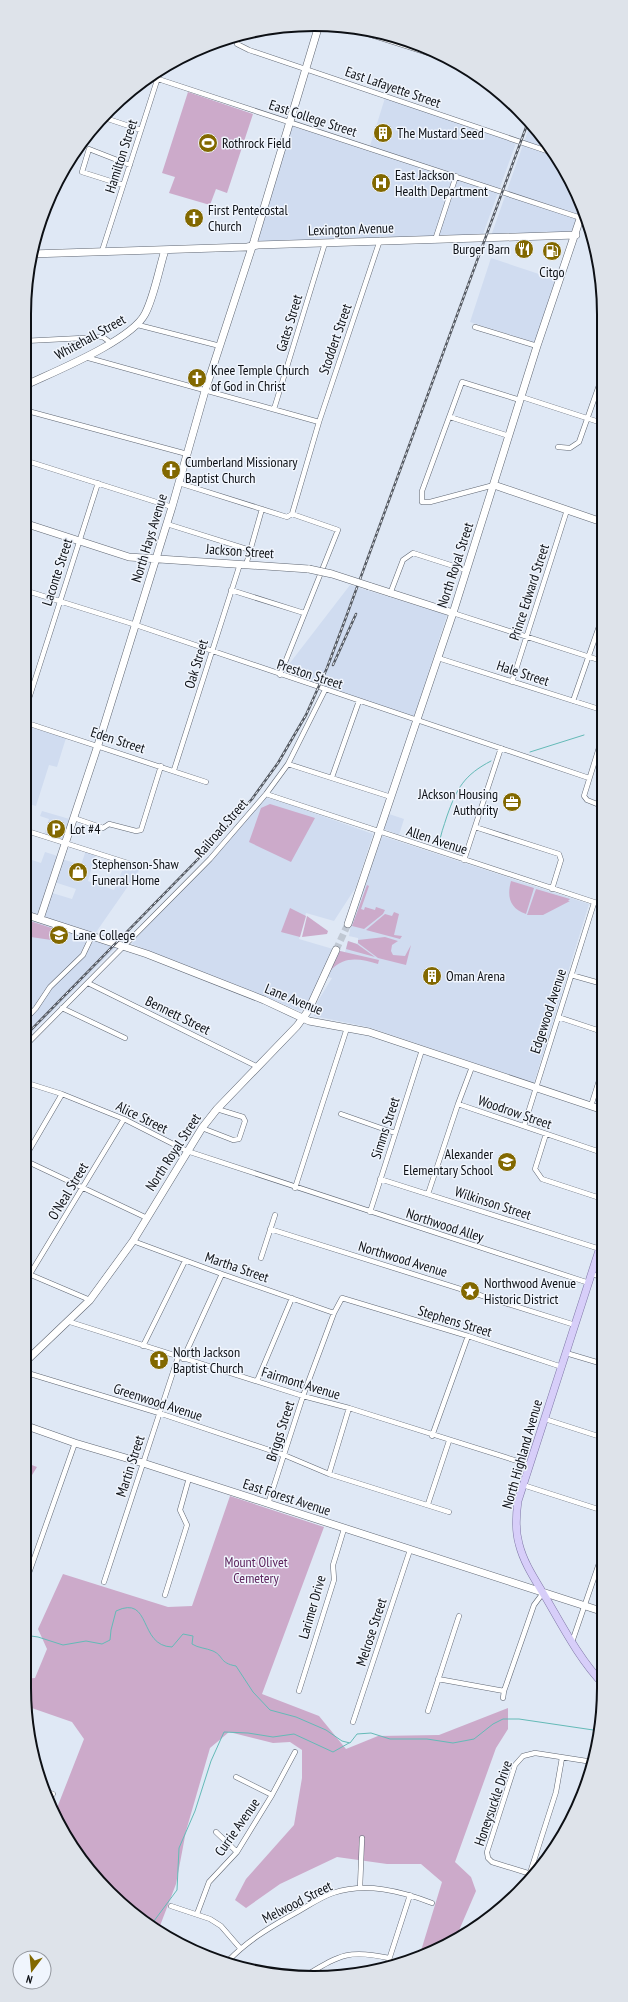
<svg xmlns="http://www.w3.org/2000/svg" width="628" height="2002" font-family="'PT Sans Narrow',sans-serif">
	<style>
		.built { fill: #d0dcf0 }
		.green { fill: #ccaaca }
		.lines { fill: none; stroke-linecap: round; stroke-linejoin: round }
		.stream { stroke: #64bab7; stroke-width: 1 }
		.secondary-tunnel { stroke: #c0c8d3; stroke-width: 7; stroke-dasharray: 7 3.5; stroke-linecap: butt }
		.street-casing { stroke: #5f6672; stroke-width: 5.5 }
		.secondary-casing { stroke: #5f6672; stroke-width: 8 }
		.primary-casing { stroke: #7f77a7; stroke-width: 8 }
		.street { stroke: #fff; stroke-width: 4.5 }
		.secondary { stroke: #fff; stroke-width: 7 }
		.primary { stroke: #d7cef9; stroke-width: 7 }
		.rail-casing { stroke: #555a62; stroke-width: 2.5 }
		.rail { stroke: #f0f5fd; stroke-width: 1; stroke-dasharray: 3; stroke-linecap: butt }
		.secondary-bridge-casing { stroke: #5f6672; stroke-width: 8; stroke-linecap: butt }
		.secondary-bridge { stroke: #fff; stroke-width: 7 }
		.labels { text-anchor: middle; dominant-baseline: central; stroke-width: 3; stroke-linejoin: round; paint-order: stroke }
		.street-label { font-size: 14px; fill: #0d1015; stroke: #f0f5fd }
		.poi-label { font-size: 14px; fill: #0d1015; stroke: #f0f5fd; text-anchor: start }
		.park-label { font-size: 14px; fill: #5e255e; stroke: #f0f5fd }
		.rim { fill: none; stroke: #0d1015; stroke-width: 2 }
	</style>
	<rect width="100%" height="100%" fill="#dfe8f5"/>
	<path class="built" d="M 385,98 L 516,143 L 482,237 L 256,243 L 292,123 L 369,149 Z
		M 530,125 L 574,186 L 584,217 L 573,232 L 491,236 Z
		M 491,258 L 557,280 L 536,343 L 470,322 Z
		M 350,585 L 447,615 L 414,717 L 283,672 Z
		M 24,725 L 66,738 L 57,767 L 49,765 L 36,806 L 29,804 L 24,819 Z
		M 265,798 L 274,799 L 373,834 L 356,887 L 334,921 L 306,913 L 299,939 L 333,949 L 306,1007 L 300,1011 L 132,944 L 134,938 L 212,860 Z
		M 42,811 L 73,820 L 66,842 L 44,835 L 49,819 L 40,816 Z
		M 389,814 L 404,819 L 399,835 L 384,829 Z
		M 24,832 L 32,834 L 26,858 L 41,863 L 45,852 L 61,857 L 49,892 L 72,899 L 76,889 L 54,882 L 62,859 L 81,865 L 86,850 L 96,853 L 88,881 L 114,890 L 125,864 L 140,869 L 92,938 L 111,944 L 115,948 L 24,1040 Z
		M 382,836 L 589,904 L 534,1083 L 368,1027 L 314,1016 L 313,1009 L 332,978 L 327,977 L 340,951 L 345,952 L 348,941 L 357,944 L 358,942 L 358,938 L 349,936 L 351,925 Z"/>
	<path class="green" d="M 188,92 L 253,114 L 227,193 L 216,189 L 210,205 L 169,193 L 175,177 L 162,173 Z
		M 270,804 L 315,818 L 291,862 L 249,842 L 261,808 Z
		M 511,881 L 534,888 L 526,914 C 509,908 507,896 511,881 Z
		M 367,885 L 369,886 L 361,909 L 364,910 L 365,907 L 375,910 L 376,907 L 385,910 L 383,914 L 364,929 L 352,926 Z
		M 536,889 L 570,899 L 568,901 L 570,901 L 543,915 L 527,915 Z
		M 290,908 L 306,916 L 300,937 L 281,932 Z
		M 394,912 L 399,914 L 394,935 L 402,936 L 400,939 L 366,930 L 385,914 L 392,916 Z
		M 307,916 L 328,931 L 327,934 L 302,937 Z
		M 24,919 L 61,931 L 58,941 L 24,936 Z
		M 385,937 L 398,941 L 392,945 L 391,951 L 393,955 L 405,956 L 411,945 L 406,965 L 378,958 L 358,943 L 358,940 Z
		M 348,941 L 357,944 L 375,957 L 346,949 Z
		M 340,951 L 379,960 L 378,964 C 360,959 345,955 330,971 Z
		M 24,1462 L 37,1467 L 24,1488 Z
		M 230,1496 L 324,1527 L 262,1694 L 319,1716 L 346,1749 L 378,1736 L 439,1735 L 508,1708 L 508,1729 L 496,1748 L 455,1862 L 471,1877 L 476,1891 L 457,1935 L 459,1936 L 420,1954 L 442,1882 L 421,1864 L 387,1864 L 337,1857 L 280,1884 L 246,1908 L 235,1900 L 246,1879 L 294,1825 L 302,1778 L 302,1750 L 290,1742 L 273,1743 L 229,1732 L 210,1748 L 186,1831 L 176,1884 L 158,1931 L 138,1918 L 96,1879 L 55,1813 L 84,1739 L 72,1722 L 26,1706 L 24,1679 L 35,1678 L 47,1649 L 38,1629 L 63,1574 L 168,1607 L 192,1606 Z"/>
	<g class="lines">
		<path class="stream" d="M 530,752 L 584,735
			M 439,846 C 440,835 444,826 447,816 C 457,788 464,775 491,761
			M 24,1635 L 38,1637 L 63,1645 L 86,1641 L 102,1644 L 110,1640 L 111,1630 L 116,1611 C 152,1594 138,1646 172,1647 L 183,1634 L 193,1636 L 192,1644 C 198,1648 206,1648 213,1651 C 224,1656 219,1663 236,1666 L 253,1692 L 270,1710 L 296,1717 L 326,1730 L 342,1741 L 350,1743 L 357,1734 L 371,1733 L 390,1739 L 427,1739 L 453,1743 L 474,1739 L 493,1724 L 503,1719 L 519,1719 L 600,1731
			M 155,1929 L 154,1921 L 177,1890 L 179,1848 L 195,1811 L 211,1761 L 224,1732 L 248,1733 L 273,1737 L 294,1734 L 333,1752 L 349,1743"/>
		<path class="secondary-tunnel" d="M 336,950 L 348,924"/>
		<defs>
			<path id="street" d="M 239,35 L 237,44 L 249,50 L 550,152
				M 149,76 L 584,219
				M 102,117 L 141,130
				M 123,185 L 82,172 L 89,149 L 130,165
				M 435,240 L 456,176
				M 102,251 L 161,68
				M 138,325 L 220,346
				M 475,327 L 537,346
				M 24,341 L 103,337 L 111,343
				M 85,357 L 319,422
				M 522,397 L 602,423
				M 274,409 L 325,243
				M 24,410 L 187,454
				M 450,417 L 509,436
				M 558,447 L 570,448 L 579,442 L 602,377
				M 24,460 L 172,507
				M 179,483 L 287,517 L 292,514 L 338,530 L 280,675
				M 494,485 L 430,502 L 422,502 L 422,491 L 462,382 L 520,400
				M 292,514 L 319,422 L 380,240
				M 167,524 L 263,554
				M 246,565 L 262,509
				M 24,590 L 136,625 L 589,778
				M 231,590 L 304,613
				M 390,594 L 403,560 L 413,553 L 466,570
				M 453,613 L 602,661
				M 438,658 L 602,710
				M 512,682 L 567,510
				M 573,701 L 602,618
				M 24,714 L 98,483
				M 24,722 L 206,782
				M 602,738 L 584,796 L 587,800 L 602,806
				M 288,764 L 391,797
				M 174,770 L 240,564
				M 332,777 L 359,701
				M 266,794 L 603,905
				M 74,818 L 103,828 L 109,824 L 136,831 L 141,830 L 161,766
				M 475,827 L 559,854 L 561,860 L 552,889
				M 24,830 L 134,865
				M 464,860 L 501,748
				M 571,975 L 603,984
				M 88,983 L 258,1067
				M 62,1008 L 125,1038
				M 558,1017 L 603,1032
				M 24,1021 L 36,1008 L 50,987 L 83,955 L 92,936
				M 24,1047 L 210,859 L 266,794 L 288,764 L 325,690
				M 472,1067 L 458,1104 L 603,1153
				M 24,1082 L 62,1094 L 124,1119 L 187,1151 L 589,1283
				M 591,1106 L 603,1068
				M 341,1114 L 395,1133
				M 524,1126 L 594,903
				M 202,1128 L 233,1140 L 239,1139 L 245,1121 L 243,1117 L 217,1109
				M 546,1134 L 535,1169 L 542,1179 L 603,1199
				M 24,1159 L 62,1094
				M 24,1160 L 147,1218
				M 380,1179 L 600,1249
				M 295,1188 L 347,1028
				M 428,1194 L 458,1104
				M 370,1212 L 422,1050
				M 270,1229 L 575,1325
				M 133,1241 L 222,1274 L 334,1313
				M 261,1258 L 275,1215
				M 24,1272 L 90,1300
				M 30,1274 L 124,1119
				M 592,1274 L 603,1278
				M 67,1321 L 303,1396 L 349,1408 L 530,1465
				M 143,1346 L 185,1261
				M 566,1353 L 603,1364
				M 183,1359 L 222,1274
				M 24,1372 L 159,1413 L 284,1455 L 329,1474 L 449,1512
				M 257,1381 L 292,1298
				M 545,1419 L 604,1438
				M 432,1436 L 468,1336
				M 329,1474 L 349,1408
				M 523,1485 L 604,1511
				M 268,1504 L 303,1396 L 334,1313 L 342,1298 L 468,1336 L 562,1367
				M 428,1504 L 449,1441
				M 104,1582 L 178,1357
				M 24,1587 L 75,1443
				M 165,1595 L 187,1525 L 180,1510 L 189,1478
				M 572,1642 L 604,1549
				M 438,1679 L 504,1691
				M 299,1691 L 334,1580 L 333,1565 L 344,1529
				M 503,1698 L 504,1691 L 534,1605 L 543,1593
				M 428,1711 L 459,1616
				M 353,1722 L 410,1550
				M 236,1777 L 272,1795
				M 44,1791 L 53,1794
				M 216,1832 L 237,1852
				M 530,1873 L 556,1792 L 562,1758
				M 534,1875 L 492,1862 L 488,1858 L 487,1852 L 515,1765 L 523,1756 L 535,1753 L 593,1762
				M 360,1888 L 362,1838
				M 171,1906 L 210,1919 L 221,1926 L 240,1948
				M 197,1914 L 209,1882 L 237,1852 L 272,1795 L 295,1752
				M 228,1961 C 246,1942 267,1929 290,1916 C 304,1909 318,1898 333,1893 C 366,1882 401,1891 432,1903
				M 386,1969 L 410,1895
				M 305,1976 C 340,1955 348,1949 389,1958"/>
			<path id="secondary" d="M 353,28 L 432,53
				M 31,254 L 247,247 L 258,245 L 576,235
				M 24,386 C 53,372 131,341 145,314 C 154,297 159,269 165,250
				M 494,485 L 602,522
				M 24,523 L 129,557 L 309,569
				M 369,586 L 453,613
				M 24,914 L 147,954 L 264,1000 L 309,1021 L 369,1032 L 603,1110
				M 40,919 L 98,745 L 172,507 L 205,391 L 254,241 L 319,25
				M 348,924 L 453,613 L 537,346 L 582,213
				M 24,1363 L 90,1300 L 133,1241 L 202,1128 L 217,1109 L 297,1026 L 308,1011 L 336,950
				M 24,1425 L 75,1443 L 143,1463 L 604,1612"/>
			<path id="primary" d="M 603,1238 L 518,1501 C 516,1515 515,1530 519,1544 C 524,1564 536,1581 546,1598 C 564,1629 580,1660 604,1685"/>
		</defs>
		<use href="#street" class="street-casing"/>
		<use href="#secondary" class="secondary-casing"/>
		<use href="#primary" class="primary-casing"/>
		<use href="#street" class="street"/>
		<use href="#secondary" class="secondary"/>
		<use href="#primary" class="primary"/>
		<defs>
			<path id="rail" d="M 333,665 L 356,614
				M 24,1037 L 204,853 L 252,799 L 278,763 L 306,715 L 327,668 L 345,620 L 528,122"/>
		</defs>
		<use href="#rail" class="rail-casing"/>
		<use href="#rail" class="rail"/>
		<defs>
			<path id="secondary-bridge" d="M 309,569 L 332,574 L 369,586"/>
		</defs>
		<use href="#secondary-bridge" class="secondary-bridge-casing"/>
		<use href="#secondary-bridge" class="secondary-bridge"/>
	</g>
	<defs>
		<symbol id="building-disc" viewBox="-11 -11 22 22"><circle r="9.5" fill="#826800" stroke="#f0f5fd"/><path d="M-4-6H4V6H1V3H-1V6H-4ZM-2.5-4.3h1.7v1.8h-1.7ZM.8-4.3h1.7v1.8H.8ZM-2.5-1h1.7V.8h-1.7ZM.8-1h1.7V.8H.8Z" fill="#fff"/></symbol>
		<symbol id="stadium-disc" viewBox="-11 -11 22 22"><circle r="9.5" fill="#826800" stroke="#f0f5fd"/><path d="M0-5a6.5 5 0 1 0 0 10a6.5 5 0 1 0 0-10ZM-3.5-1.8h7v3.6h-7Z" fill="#fff"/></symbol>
		<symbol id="hospital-disc" viewBox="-11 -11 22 22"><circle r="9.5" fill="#826800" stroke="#f0f5fd"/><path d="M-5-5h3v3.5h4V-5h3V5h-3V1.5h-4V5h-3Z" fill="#fff"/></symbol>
		<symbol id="church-disc" viewBox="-11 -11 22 22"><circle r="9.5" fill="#826800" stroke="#f0f5fd"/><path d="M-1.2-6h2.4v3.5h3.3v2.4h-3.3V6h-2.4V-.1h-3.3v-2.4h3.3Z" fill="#fff"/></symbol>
		<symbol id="restaurant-disc" viewBox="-11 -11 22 22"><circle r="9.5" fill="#826800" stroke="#f0f5fd"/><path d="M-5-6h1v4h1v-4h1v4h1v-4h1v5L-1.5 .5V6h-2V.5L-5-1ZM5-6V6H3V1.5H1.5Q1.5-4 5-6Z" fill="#fff"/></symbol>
		<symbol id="fuel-disc" viewBox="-11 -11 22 22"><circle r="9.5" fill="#826800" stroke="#f0f5fd"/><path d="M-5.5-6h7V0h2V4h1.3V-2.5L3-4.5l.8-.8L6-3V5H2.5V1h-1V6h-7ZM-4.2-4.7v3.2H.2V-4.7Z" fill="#fff"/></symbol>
		<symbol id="office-disc" viewBox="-11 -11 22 22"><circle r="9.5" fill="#826800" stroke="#f0f5fd"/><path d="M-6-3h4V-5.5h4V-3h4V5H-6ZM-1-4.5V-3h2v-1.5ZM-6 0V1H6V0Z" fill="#fff"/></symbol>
		<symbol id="parking-disc" viewBox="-11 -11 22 22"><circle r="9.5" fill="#826800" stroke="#f0f5fd"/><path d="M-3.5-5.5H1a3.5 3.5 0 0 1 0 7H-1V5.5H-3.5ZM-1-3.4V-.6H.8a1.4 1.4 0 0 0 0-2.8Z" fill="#fff"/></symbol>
		<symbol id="shop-disc" viewBox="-11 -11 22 22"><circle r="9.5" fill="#826800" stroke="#f0f5fd"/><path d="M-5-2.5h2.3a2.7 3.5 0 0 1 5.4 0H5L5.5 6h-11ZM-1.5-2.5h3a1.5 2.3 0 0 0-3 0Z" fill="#fff"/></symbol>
		<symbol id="university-disc" viewBox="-11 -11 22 22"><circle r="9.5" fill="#826800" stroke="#f0f5fd"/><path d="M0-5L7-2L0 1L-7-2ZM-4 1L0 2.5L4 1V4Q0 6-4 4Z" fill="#fff"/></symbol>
		<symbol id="school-disc" viewBox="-11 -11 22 22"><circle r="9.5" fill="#826800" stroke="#f0f5fd"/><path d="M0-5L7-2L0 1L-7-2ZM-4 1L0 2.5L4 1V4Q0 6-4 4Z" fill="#fff"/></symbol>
		<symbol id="sight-disc" viewBox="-11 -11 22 22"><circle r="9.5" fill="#826800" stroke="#f0f5fd"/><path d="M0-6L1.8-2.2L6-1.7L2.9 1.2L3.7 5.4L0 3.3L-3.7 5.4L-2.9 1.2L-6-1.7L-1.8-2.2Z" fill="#fff"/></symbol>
	</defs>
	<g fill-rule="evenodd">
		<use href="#building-disc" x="372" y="122" width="22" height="22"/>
		<use href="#stadium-disc" x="197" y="132" width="22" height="22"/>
		<use href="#hospital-disc" x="370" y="172" width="22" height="22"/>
		<use href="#church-disc" x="183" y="207" width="22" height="22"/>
		<use href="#restaurant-disc" x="513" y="238" width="22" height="22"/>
		<use href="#fuel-disc" x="541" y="240" width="22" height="22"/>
		<use href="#church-disc" x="186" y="367" width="22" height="22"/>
		<use href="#church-disc" x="160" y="459" width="22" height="22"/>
		<use href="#office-disc" x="501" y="791" width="22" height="22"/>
		<use href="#parking-disc" x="45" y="818" width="22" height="22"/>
		<use href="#shop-disc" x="67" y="861" width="22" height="22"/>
		<use href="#university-disc" x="48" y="924" width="22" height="22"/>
		<use href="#building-disc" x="421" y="965" width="22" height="22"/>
		<use href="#school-disc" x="496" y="1151" width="22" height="22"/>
		<use href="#sight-disc" x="459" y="1280" width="22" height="22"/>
		<use href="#church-disc" x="148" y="1349" width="22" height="22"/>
	</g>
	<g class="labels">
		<g class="street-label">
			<text transform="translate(393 87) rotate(19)">East Lafayette Street</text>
			<text transform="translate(313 118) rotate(18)">East College Street</text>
			<text transform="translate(121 156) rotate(-72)">Hamilton Street</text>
			<text transform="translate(351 229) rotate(-2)">Lexington Avenue</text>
			<text transform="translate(289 323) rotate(-73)">Gates Street</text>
			<text transform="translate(90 337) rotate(-29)">Whitehall Street</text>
			<text transform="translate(335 339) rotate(-71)">Stoddert Street</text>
			<text transform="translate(149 538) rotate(-73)">North Hays Avenue</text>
			<text transform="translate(240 551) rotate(4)">Jackson Street</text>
			<text transform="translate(455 565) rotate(-72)">North Royal Street</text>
			<text transform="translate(57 572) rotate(-72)">Laconte Street</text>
			<text transform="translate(529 592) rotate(-72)">Prince Edward Street</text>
			<text transform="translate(196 664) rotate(-73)">Oak Street</text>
			<text transform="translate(523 673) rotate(18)">Hale Street</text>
			<text transform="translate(310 674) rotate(18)">Preston Street</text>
			<text transform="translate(118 740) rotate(18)">Eden Street</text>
			<text transform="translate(221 828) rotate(-49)">Railroad Street</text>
			<text transform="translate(437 840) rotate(18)">Allen Avenue</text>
			<text transform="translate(294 999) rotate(22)">Lane Avenue</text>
			<text transform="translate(548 1011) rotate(-72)">Edgewood Avenue</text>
			<text transform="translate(178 1015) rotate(26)">Bennett Street</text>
			<text transform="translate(515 1112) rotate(19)">Woodrow Street</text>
			<text transform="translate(142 1117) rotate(26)">Alice Street</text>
			<text transform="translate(385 1128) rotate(-72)">Simms Street</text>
			<text transform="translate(173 1152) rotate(-57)">North Royal Street</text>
			<text transform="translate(68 1191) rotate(-59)">O'Neal Street</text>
			<text transform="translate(493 1203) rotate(18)">Wilkinson Street</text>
			<text transform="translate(445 1225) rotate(18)">Northwood Alley</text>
			<text transform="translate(403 1259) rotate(17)">Northwood Avenue</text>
			<text transform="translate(237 1267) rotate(19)">Martha Street</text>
			<text transform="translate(455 1321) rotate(17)">Stephens Street</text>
			<text transform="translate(301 1383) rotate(17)">Fairmont Avenue</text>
			<text transform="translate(158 1402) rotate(18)">Greenwood Avenue</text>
			<text transform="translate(280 1431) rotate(-72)">Briggs Street</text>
			<text transform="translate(522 1454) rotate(-74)">North Highland Avenue</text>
			<text transform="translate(130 1466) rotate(-72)">Martin Street</text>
			<text transform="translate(287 1497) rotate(18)">East Forest Avenue</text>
			<text transform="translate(312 1607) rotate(-74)">Larimer Drive</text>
			<text transform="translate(371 1632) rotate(-72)">Melrose Street</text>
			<text transform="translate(493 1803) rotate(-71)">Honeysuckle Drive</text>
			<text transform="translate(237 1827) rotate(-55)">Currie Avenue</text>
			<text transform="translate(297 1902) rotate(-27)">Melwood Street</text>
		</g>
		<g class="poi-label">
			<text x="397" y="133">The Mustard Seed</text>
			<text x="222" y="143">Rothrock Field</text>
			<text x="395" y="175">East Jackson<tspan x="395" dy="16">Health Department</tspan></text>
			<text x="208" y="210">First Pentecostal<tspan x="208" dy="16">Church</tspan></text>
			<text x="510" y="249" text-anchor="end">Burger Barn</text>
			<text x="552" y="272" text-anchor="middle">Citgo</text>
			<text x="211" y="370">Knee Temple Church<tspan x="211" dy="16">of God in Christ</tspan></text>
			<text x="185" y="462">Cumberland Missionary<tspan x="185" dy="16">Baptist Church</tspan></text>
			<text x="498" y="794" text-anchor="end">JAckson Housing<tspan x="498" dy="16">Authority</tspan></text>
			<text x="70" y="829">Lot #4</text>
			<text x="92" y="864">Stephenson-Shaw<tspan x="92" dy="16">Funeral Home</tspan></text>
			<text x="73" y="935">Lane College</text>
			<text x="446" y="976">Oman Arena</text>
			<text x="493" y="1154" text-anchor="end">Alexander<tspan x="493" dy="16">Elementary School</tspan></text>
			<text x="484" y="1283">Northwood Avenue<tspan x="484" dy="16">Historic District</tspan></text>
			<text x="173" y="1352">North Jackson<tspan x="173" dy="16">Baptist Church</tspan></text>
		</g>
		<g class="park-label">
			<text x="256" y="1562">Mount Olivet<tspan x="256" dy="16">Cemetery</tspan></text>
		</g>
	</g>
	<path d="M0 0H628V2002H0ZM314 31H314A283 283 0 0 1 597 314V1688A283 283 0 0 1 314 1971H314A283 283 0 0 1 31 1688V314A283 283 0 0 1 314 31Z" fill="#dee3ea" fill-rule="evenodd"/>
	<path class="rim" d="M314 31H314A283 283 0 0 1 597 314V1688A283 283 0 0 1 314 1971H314A283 283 0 0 1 31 1688V314A283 283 0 0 1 314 31Z"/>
	<g transform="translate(32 1970) rotate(196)"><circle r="19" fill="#f0f5fd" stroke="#9599a0"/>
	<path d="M0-3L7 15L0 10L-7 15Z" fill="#826800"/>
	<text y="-6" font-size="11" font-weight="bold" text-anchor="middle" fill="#0d1015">N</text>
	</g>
</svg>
